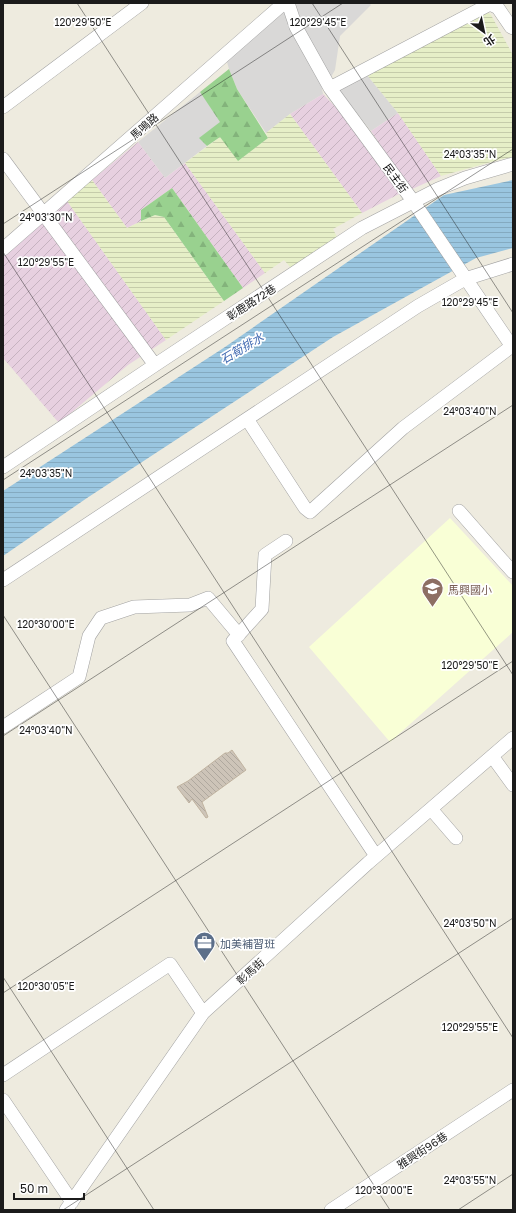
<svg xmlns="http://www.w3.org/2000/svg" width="516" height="1213" font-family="'Golos Text','Noto Sans TC',sans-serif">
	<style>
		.residential { fill: #d9d8d7 }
		.industrial { fill: url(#industrial-furrows) }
		.education { fill: #f9ffd6 }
		.farmland { fill: url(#farmland-rules) }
		.forest { fill: url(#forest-firs) }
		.water { fill: url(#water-rules) }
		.building { fill: url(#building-back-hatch); stroke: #c0b3a0 }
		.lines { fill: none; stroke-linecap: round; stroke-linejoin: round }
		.minor-casing { stroke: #a2a2a2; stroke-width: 14 }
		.minor { stroke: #fff; stroke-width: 13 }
		.ticks { fill: none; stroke: #1b1b1b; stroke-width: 1; stroke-opacity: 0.45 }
		.labels { text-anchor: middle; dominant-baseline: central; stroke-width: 3.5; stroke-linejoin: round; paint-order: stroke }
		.street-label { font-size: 11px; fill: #1b1b1b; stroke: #fff }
		.education-label { font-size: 11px; fill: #785e54; stroke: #fff; text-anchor: start }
		.service-label { font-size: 11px; fill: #4e5e75; stroke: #fff; text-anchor: start }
		.water-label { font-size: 12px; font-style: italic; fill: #4069b1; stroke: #fff }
		.ticks-label { font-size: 10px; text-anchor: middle; fill: #1b1b1b; stroke: #fff; stroke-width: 3.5; stroke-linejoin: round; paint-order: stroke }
	</style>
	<defs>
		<pattern id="industrial-furrows" width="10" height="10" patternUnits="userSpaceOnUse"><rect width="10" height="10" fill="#e7d0e0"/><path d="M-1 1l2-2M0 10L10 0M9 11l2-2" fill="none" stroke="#c6b2c0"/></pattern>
		<pattern id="farmland-rules" width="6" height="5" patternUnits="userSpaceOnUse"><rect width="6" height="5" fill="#e6efc7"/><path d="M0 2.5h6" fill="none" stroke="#c5ccaa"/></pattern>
		<pattern id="forest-firs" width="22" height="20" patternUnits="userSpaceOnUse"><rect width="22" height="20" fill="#99d18f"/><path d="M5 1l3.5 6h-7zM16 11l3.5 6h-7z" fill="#83b37b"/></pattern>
		<pattern id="water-rules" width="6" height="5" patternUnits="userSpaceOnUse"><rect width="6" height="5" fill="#9ac6e0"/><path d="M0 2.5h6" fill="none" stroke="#84aac0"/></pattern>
		<pattern id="building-back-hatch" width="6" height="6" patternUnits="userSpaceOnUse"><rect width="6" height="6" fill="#cdc4b8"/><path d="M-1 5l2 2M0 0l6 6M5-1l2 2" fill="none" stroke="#afa89e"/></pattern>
	</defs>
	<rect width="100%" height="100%" fill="#eeebdf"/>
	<path class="residential" d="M 290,3 L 369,3 L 371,5 L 340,36 L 335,70 L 331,77 L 321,84 L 323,94 L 290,114 L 266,133 L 237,89 L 229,69 L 225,55 Z
		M 363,70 L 398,113 L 371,131 L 334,84 Z
		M 200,92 L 221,122 L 200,138 L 207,146 L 165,178 L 138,142 Z"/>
	<path class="industrial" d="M 323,94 L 346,118 L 399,194 L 362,213 L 290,114 Z
		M 398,113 L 441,176 L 410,190 L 371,131 Z
		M 138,142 L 165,178 L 185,163 L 265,273 L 243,288 L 172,188 L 141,210 L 141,221 L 127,228 L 92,180 Z
		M 67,201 L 166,340 L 128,365 L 59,423 L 3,358 L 3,254 Z"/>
	<path class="education" d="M 450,518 L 513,586 L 513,632 L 390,742 L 309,647 Z"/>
	<path class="farmland" d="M 484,9 L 491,15 L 513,55 L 513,157 L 502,159 L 441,176 L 398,113 L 363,70 Z
		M 290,114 L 362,213 L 333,229 L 337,237 L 291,268 L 284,260 L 265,273 L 185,163 L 220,137 L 239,160 L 268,138 L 266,133 Z
		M 92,180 L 127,228 L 155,215 L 164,217 L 224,301 L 166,340 L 67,201 Z"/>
	<path class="forest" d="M 229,69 L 237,89 L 268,138 L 238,161 L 220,137 L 207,146 L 199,138 L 220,122 L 200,92 Z
		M 172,188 L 243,288 L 224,301 L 164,217 L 155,215 L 141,221 L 141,210 Z"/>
	<path class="water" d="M 513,180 L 513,248 L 476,258 L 333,337 L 87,498 L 3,556 L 3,491 L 225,347 L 444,195 Z"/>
	<path class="building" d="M 232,750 L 246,770 L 202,802 L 208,817 L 206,818 L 192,799 L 189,803 L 177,787 L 188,781 L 225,753 L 228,753 Z"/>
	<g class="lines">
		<defs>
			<path id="minor" d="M 288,3 L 296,27 L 330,88 L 413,201 L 513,348
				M 330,88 L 490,4 L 498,8 L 511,27 L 513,28
				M 3,107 L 142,3
				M 3,159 L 155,365
				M 3,249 L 284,3
				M 247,419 L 305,508 L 310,512 L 403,428 L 512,346
				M 3,467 L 155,365 L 362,228 L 438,189 L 465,178 L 513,164
				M 459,511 L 502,560 L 513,572
				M 286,541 L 265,555 L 262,609 L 233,641 L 376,856
				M 3,580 L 418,306 L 465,279 L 513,264
				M 3,727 L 79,677 L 89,636 L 101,618 L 134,607 L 190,605 L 208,598 L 239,635
				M 492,756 L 513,785
				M 431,809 L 456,838
				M 3,1075 L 170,964 L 203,1013
				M 3,1100 L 72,1202
				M 66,1210 L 203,1013 L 368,863 L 513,738
				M 331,1210 L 513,1090"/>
		</defs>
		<use href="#minor" class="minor-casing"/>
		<use href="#minor" class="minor"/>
	</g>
	<path class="ticks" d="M 77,3 L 513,675M 312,3 L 513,313M 3,224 L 343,3M 3,252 L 513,1038M 3,480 L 513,149M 3,615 L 390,1210M 3,736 L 513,405M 3,977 L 154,1210M 3,993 L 513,661M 63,1210 L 513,918M 458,1210 L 513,1174"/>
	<defs>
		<symbol id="school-pin" viewBox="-11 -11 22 30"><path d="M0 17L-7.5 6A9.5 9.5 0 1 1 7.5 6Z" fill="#8d6e63" stroke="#fff"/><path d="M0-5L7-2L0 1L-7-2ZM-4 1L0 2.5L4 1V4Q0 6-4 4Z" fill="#fff"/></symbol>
		<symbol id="office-pin" viewBox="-11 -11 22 30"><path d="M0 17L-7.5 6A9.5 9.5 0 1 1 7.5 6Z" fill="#5c6f8a" stroke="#fff"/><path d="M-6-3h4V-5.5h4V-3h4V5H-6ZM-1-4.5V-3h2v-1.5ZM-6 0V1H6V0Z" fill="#fff"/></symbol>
	</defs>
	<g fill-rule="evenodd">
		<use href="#school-pin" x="420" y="576" width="25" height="34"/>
		<use href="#office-pin" x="192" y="930" width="25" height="34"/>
	</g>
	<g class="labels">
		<g class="street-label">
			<text transform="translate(144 126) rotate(-41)">馬鳴路</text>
			<text transform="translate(396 178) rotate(54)">民主街</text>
			<text transform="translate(251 302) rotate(-33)">彰鹿路72巷</text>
			<text transform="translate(250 971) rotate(-42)">彰馬街</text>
			<text transform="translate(422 1150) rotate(-33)">雅興街96巷</text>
		</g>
		<g class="education-label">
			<text x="448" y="589">馬興國小</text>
		</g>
		<g class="service-label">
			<text x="220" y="943">加美補習班</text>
		</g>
		<g class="water-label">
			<text transform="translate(242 348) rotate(-31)">石筍排水</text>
		</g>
	</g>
	<g class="ticks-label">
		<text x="83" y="26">120°29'50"E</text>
		<text x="318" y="26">120°29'45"E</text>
		<text x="470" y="158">24°03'35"N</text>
		<text x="46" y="221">24°03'30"N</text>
		<text x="46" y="266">120°29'55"E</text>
		<text x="470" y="306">120°29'45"E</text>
		<text x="470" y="415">24°03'40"N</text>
		<text x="46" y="477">24°03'35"N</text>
		<text x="46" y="628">120°30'00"E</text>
		<text x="470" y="669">120°29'50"E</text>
		<text x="46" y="734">24°03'40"N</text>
		<text x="470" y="927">24°03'50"N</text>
		<text x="46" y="990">120°30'05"E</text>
		<text x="470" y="1031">120°29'55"E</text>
		<text x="470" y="1184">24°03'55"N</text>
		<text x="384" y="1194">120°30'00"E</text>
	</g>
	<rect width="516" height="1213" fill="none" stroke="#1b1b1b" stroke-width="8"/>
	<g transform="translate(484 32) rotate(147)" stroke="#ffffff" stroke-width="3" paint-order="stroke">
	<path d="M0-3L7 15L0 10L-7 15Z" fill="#1b1b1b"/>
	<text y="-6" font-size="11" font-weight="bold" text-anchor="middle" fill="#1b1b1b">北</text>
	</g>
	<path d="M14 1193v6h70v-6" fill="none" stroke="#1b1b1b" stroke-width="2"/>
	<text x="20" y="1193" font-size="12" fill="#1b1b1b" stroke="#ffffff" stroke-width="3" paint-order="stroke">50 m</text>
</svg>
